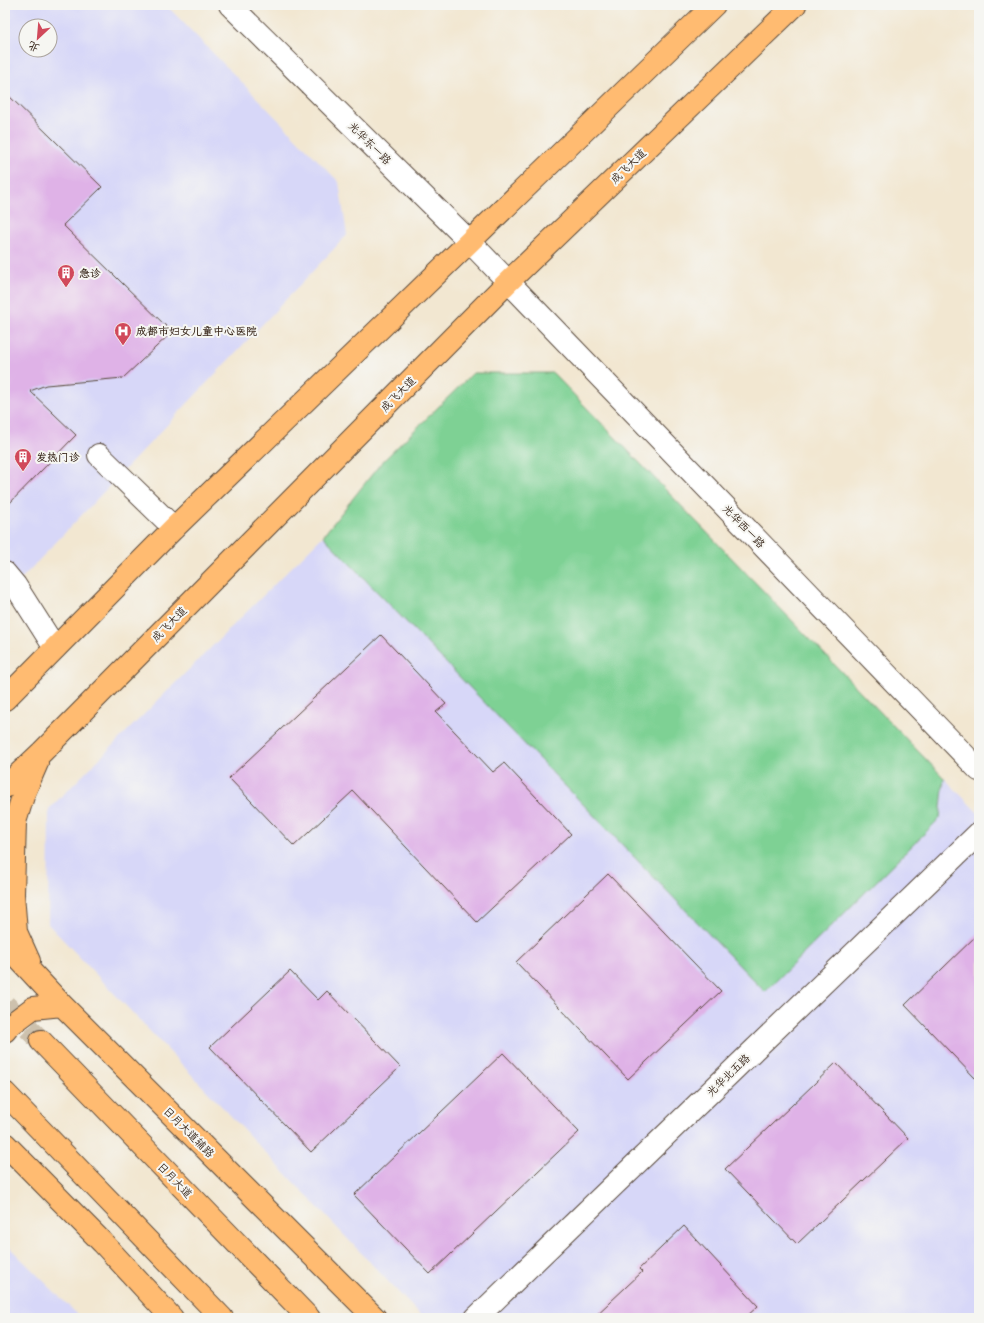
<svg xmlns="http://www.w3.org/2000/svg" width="984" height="1323" font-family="'Patrick Hand','LXGW WenKai TC',sans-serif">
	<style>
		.built { fill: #d7d7f8; fill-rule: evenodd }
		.green { fill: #7ed194; stroke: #5c7e59 }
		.building { fill: #dfb2e7 }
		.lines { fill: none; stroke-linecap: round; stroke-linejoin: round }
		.highway-tunnel { stroke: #cdc1ad; stroke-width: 22; stroke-dasharray: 22 11; stroke-linecap: butt }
		.minor-casing { stroke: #564639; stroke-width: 24 }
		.major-casing { stroke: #564639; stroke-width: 24 }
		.highway-casing { stroke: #564639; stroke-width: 24 }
		.minor { stroke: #fff; stroke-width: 22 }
		.major { stroke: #ffbb71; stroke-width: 22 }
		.highway { stroke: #ffbb71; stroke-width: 22 }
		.labels { text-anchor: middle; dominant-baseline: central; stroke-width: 4; stroke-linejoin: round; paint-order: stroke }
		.street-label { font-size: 11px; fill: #3b2a1e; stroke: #f6f6f2 }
		.poi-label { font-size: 11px; font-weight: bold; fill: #3b2a1e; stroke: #f6f6f2; text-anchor: start }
	</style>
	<rect width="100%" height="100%" fill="#f6f6f2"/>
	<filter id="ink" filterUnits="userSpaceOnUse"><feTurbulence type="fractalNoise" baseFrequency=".025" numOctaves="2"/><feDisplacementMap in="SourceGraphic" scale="8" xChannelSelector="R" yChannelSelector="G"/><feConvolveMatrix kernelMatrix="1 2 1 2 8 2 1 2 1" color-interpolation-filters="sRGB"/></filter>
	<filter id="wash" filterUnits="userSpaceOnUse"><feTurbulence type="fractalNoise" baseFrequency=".012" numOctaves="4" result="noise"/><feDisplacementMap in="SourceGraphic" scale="16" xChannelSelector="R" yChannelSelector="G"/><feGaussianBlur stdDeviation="0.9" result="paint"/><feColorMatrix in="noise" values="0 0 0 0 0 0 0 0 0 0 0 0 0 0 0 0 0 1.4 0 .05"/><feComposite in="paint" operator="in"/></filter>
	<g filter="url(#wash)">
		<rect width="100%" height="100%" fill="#f2e7d1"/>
		<path class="built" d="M 5,5 L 166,5 L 339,182 L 347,235 L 5,596 ZM 26,26 L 50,26 L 50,50 L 26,50 Z
			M 473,373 L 553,373 L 979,814 L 979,1318 L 423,1318 L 48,924 L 49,809 L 323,536 L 381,463 Z
			M 5,1243 L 81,1318 L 5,1318 Z"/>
		<path class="green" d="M 473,373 L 553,373 L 944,778 L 940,818 L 765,992 L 323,536 L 381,463 Z"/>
		<g id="blocks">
			<path class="building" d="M 5,92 L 102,187 L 63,225 L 172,332 L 123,378 L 46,385 L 30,391 L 76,435 L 5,508 Z
				M 381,635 L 446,704 L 436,712 L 493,772 L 504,763 L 571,834 L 477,922 L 353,791 L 294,846 L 229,778 Z
				M 608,874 L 721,991 L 628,1079 L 516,962 Z
				M 979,933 L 979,1075 L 975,1078 L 905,1005 Z
				M 290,971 L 318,1000 L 327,991 L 400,1067 L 311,1152 L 210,1047 Z
				M 503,1053 L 579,1132 L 430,1274 L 354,1195 Z
				M 836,1063 L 908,1138 L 797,1244 L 725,1169 Z
				M 684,1226 L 758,1306 L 746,1317 L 747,1318 L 593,1318 L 642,1272 L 639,1269 Z"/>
		</g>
	</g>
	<g filter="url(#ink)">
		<use href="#blocks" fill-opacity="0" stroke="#564639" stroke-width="1"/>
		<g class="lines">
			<path class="highway-tunnel" d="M 5,1005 L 41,1041"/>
			<defs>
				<path id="minor" d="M 230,5 L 470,242 L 979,770
					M 99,455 L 174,528
					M 5,573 L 15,585 L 55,648
					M 476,1318 L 979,833"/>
				<path id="major" d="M 5,699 L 174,528 L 714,5
					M 5,787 L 42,752 L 508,282 L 795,5
					M 5,944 L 62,1005 L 375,1318
					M 29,961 L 16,932 L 13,894 L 15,822 L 24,793 L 37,763
					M 5,1031 L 9,1026 L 33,1008 L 62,1005
					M 5,1144 L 103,1243 L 172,1318"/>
				<path id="highway" d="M 41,1041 L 309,1318
					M 5,1093 L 222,1318"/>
			</defs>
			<use href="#minor" class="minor-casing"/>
			<use href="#major" class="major-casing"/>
			<use href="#highway" class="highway-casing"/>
			<use href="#minor" class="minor"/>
			<use href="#major" class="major"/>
			<use href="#highway" class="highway"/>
		</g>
	</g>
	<defs>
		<symbol id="building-pin" viewBox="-11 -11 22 30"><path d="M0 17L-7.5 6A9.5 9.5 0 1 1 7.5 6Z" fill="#d1495b" stroke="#f6f6f2"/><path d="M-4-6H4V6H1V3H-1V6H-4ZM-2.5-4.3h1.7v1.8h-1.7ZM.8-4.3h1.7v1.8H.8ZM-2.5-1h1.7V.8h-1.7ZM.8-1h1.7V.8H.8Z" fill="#fff"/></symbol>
		<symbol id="hospital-pin" viewBox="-11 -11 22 30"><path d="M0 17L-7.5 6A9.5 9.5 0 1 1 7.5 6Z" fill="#d1495b" stroke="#f6f6f2"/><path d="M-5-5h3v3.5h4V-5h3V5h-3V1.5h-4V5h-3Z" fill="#fff"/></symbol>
	</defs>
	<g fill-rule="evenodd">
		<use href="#building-pin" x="56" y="263" width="20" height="27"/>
		<use href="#hospital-pin" x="113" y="321" width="20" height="27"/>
		<use href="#building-pin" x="13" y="447" width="20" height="27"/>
	</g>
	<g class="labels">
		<g class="street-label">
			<text transform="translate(370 143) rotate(45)">光华东一路</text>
			<text transform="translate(628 166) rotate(-44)">成飞大道</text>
			<text transform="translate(398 394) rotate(-45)">成飞大道</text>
			<text transform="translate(744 526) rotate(46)">光华西一路</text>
			<text transform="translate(169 624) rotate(-45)">成飞大道</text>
			<text transform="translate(728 1075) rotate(-44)">光华北五路</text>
			<text transform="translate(189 1132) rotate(45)">日月大道辅路</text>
			<text transform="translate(175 1180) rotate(46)">日月大道</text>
		</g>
		<g class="poi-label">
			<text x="79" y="273">急诊</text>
			<text x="136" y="331">成都市妇女儿童中心医院</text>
			<text x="36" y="457">发热门诊</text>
		</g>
	</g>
	<rect width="984" height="1323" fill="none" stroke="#f6f6f2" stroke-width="20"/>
	<g transform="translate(38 38) rotate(206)"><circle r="19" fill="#f6f6f2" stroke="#aba49d"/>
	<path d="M0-3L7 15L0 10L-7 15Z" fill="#d1495b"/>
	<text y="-6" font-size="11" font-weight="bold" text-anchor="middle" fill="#3b2a1e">北</text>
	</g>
</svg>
